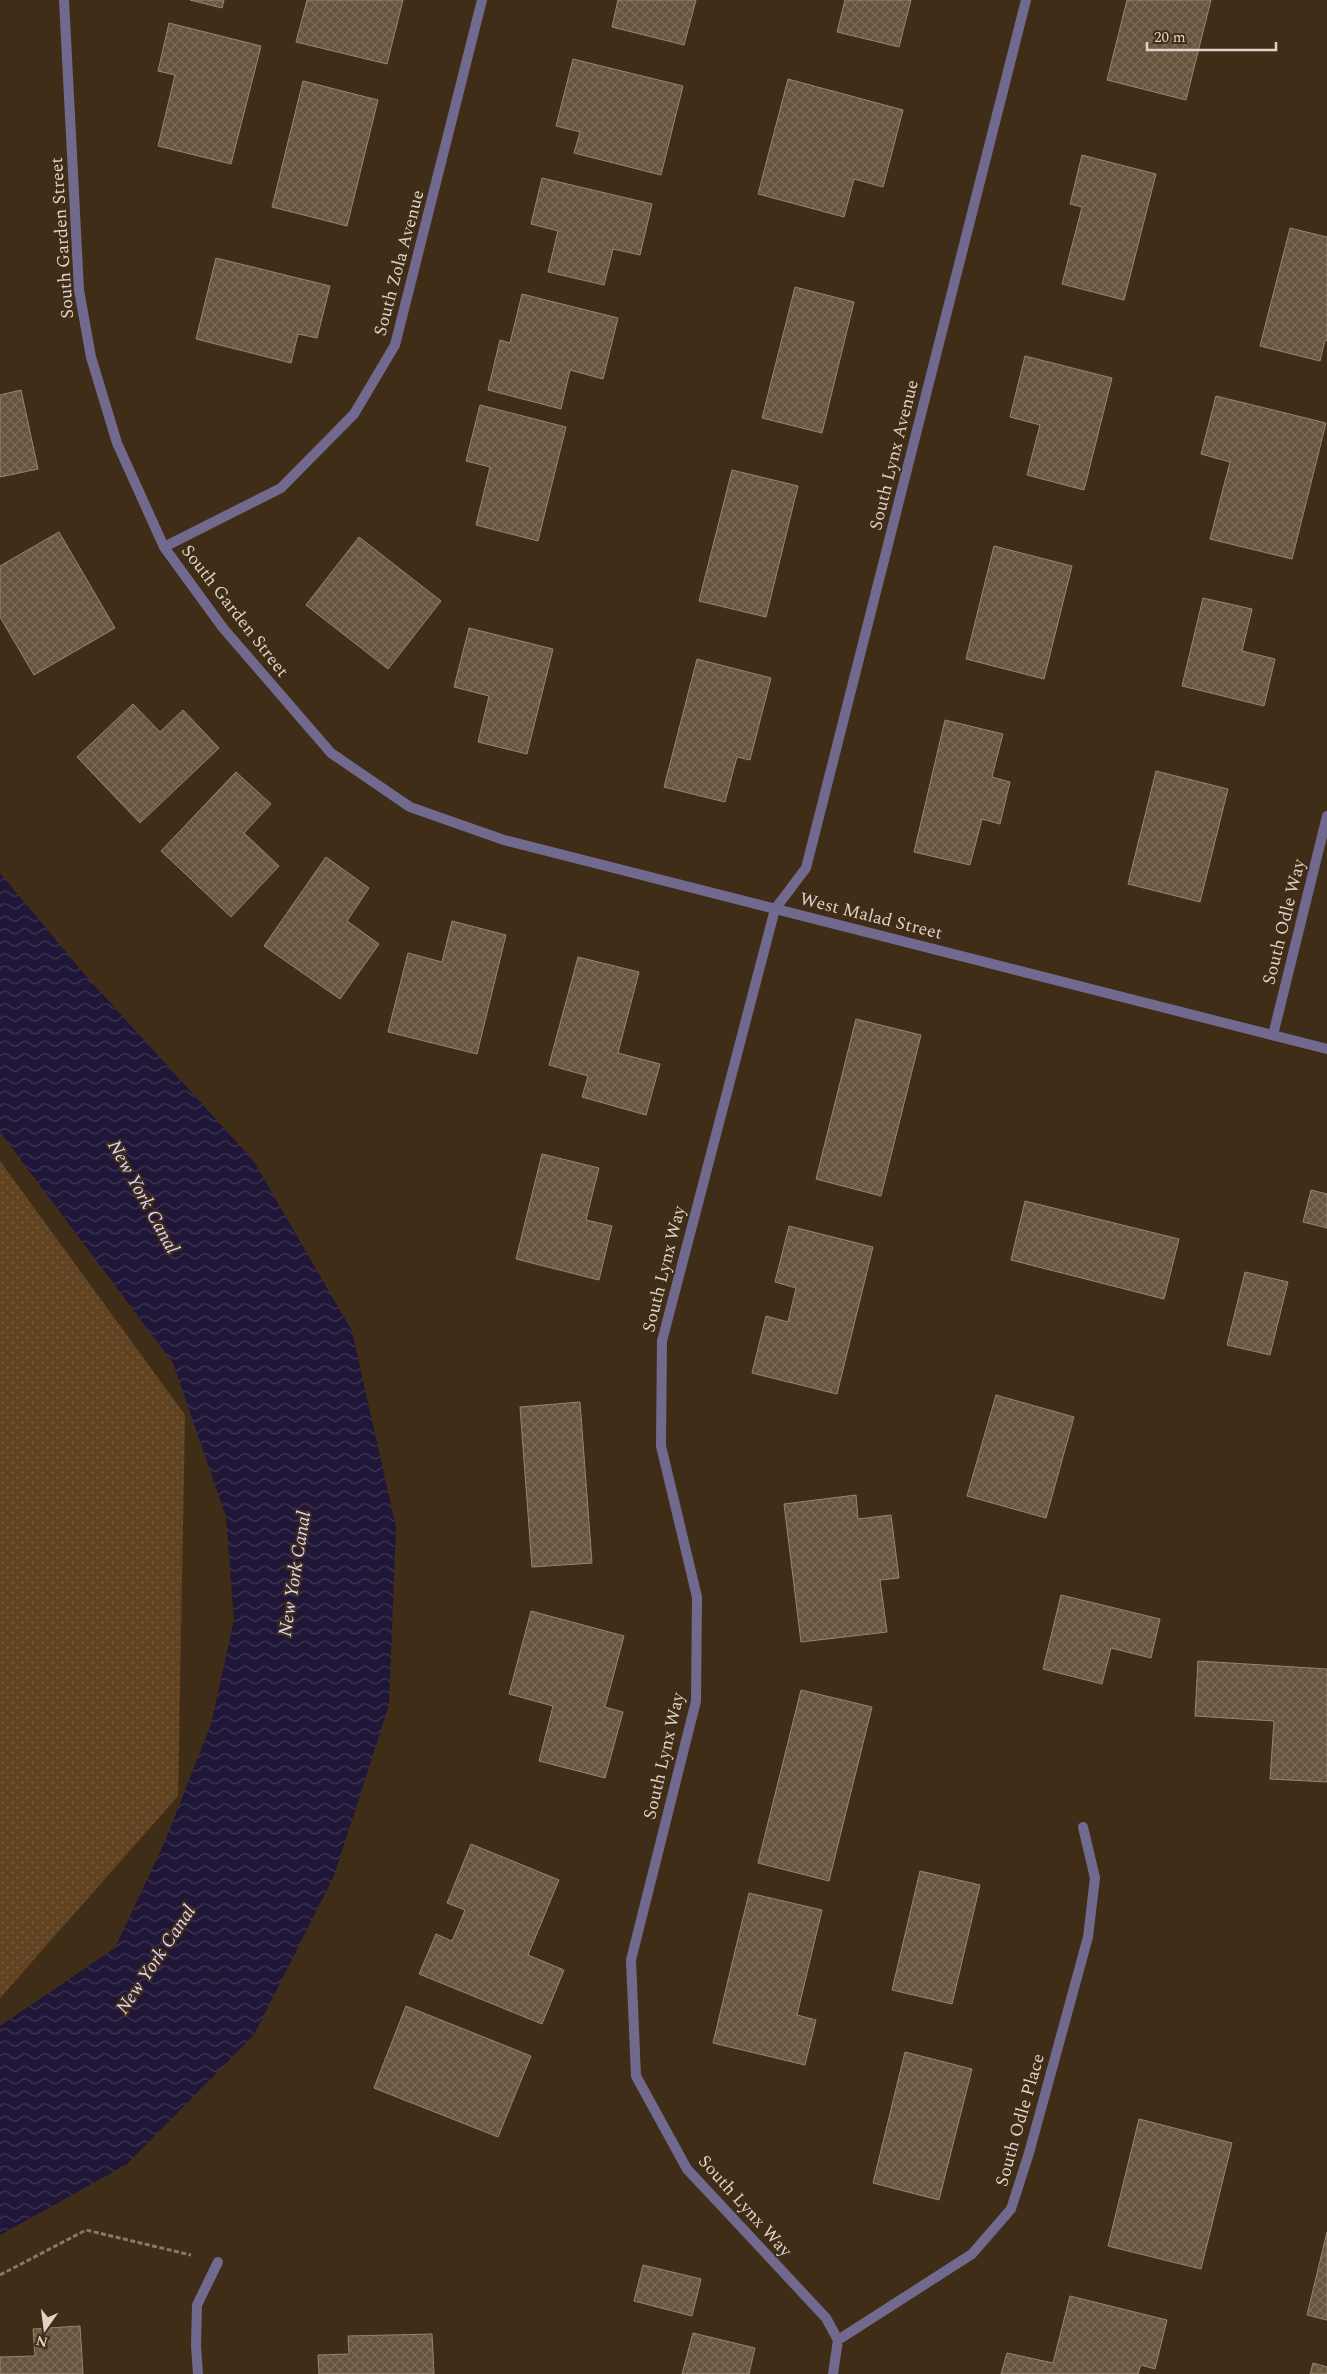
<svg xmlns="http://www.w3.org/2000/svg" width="1327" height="2374" font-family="Spectral,serif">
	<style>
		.grass { fill: url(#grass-dots) }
		.water { fill: url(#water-waves) }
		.building { fill: url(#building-cross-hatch); stroke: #9a846c }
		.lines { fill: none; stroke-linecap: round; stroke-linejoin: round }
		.path { stroke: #887867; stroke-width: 3; stroke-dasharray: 5 2.5; stroke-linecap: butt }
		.street { stroke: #726a8e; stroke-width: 10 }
		.labels { text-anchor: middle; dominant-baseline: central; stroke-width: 4; stroke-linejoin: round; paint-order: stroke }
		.street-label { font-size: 18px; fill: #dfd2c6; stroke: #402d18 }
		.water-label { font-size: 19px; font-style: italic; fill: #ddd4fd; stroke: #402d18 }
	</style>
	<defs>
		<pattern id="grass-dots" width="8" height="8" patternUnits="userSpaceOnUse" patternTransform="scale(1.25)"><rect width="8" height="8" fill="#614322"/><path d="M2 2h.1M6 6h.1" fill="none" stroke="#775d41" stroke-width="1.8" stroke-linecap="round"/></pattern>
		<pattern id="water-waves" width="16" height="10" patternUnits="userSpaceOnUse" patternTransform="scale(1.25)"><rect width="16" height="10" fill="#201638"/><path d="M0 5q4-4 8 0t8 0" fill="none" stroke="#403753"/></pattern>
		<pattern id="building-cross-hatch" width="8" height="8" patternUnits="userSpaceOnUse" patternTransform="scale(1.25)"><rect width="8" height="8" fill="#68533d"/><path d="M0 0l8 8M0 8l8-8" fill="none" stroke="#7d6b58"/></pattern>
	</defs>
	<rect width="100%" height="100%" fill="#402d18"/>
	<path class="grass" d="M 0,1161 L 185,1415 L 178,1796 L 0,1998 Z"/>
	<path class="water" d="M 0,873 L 86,976 L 253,1160 L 352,1331 L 396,1527 L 389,1705 L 334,1876 L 254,2035 L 126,2165 L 0,2235 L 0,2026 L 115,1948 L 166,1839 L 211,1724 L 234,1620 L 226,1517 L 173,1363 L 0,1132 Z"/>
	<path class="building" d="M 190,0 L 224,0 L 222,8 Z
		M 307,0 L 403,0 L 387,64 L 296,42 Z
		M 618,0 L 696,0 L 684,45 L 612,27 Z
		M 845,0 L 911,0 L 899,47 L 837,32 Z
		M 1127,0 L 1211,0 L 1186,100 L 1107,80 Z
		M 169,23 L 261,46 L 231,164 L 158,146 L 175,75 L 158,71 Z
		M 573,59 L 683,86 L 661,175 L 574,153 L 580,132 L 556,126 Z
		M 788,79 L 903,110 L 883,187 L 854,179 L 844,217 L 758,194 Z
		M 303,81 L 378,100 L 347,226 L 272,207 Z
		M 1082,155 L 1156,174 L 1124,300 L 1062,284 L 1082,207 L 1070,204 Z
		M 542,178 L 652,204 L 640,255 L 613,249 L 604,285 L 548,272 L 558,231 L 531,224 Z
		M 1290,228 L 1327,237 L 1327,341 L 1325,340 L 1320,361 L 1260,346 Z
		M 216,258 L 330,286 L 317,338 L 298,334 L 291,363 L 196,339 Z
		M 795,287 L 854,302 L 822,433 L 762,418 Z
		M 522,294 L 618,318 L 603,379 L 570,370 L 561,409 L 488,390 L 500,340 L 510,343 Z
		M 1025,356 L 1112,378 L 1084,490 L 1027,475 L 1040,425 L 1010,417 Z
		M 21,390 L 38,469 L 0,477 L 0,395 Z
		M 1216,396 L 1326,423 L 1292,559 L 1210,539 L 1230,462 L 1201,454 Z
		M 480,405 L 566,427 L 538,541 L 476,525 L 490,467 L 466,461 Z
		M 732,470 L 798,486 L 766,617 L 699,601 Z
		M 59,532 L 115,628 L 34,675 L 0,617 L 0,566 Z
		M 359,537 L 441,601 L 388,669 L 306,605 Z
		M 994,546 L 1072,566 L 1044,679 L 966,659 Z
		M 1203,598 L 1252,609 L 1242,651 L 1275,659 L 1264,706 L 1182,686 Z
		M 469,628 L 553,649 L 527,754 L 478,742 L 489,696 L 454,687 Z
		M 697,659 L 771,678 L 750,760 L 737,757 L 725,802 L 664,787 Z
		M 133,704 L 160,732 L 183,710 L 219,748 L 140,823 L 77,757 Z
		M 945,720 L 1003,734 L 992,777 L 1010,782 L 1000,824 L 982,819 L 970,865 L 914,852 Z
		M 1156,771 L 1228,789 L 1200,902 L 1128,884 Z
		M 236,772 L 271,804 L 244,833 L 279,866 L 231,917 L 161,851 Z
		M 326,857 L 369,888 L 347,921 L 379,944 L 340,999 L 264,946 Z
		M 452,921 L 506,935 L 477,1054 L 388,1032 L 408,953 L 442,962 Z
		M 578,957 L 639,972 L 618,1053 L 660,1064 L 646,1115 L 582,1097 L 588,1076 L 549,1065 Z
		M 856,1019 L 921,1035 L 881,1196 L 816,1179 Z
		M 542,1154 L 599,1168 L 586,1220 L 612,1226 L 599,1280 L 516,1259 Z
		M 1311,1190 L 1327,1194 L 1327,1228 L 1303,1222 Z
		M 1025,1201 L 1179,1239 L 1164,1299 L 1011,1260 Z
		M 789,1226 L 873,1247 L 837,1394 L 752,1373 L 766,1316 L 788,1322 L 796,1288 L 775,1282 Z
		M 1245,1272 L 1288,1282 L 1270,1355 L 1227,1345 Z
		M 996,1395 L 1074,1417 L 1046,1518 L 967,1496 Z
		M 580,1402 L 592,1563 L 532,1567 L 520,1407 Z
		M 856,1495 L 858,1519 L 891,1515 L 899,1578 L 880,1580 L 887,1632 L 801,1642 L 784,1504 Z
		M 1061,1595 L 1160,1619 L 1151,1658 L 1111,1648 L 1102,1684 L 1043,1669 Z
		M 531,1611 L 624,1636 L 605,1707 L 623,1712 L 605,1778 L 539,1761 L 553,1706 L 509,1694 Z
		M 1198,1661 L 1327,1669 L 1327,1782 L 1270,1779 L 1274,1721 L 1195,1716 Z
		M 801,1690 L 872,1707 L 829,1881 L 758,1863 Z
		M 471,1844 L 559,1880 L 528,1955 L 564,1970 L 542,2024 L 419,1974 L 436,1934 L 452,1941 L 465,1910 L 447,1903 Z
		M 920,1871 L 980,1885 L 952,2004 L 892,1990 Z
		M 749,1893 L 822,1910 L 797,2015 L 816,2020 L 805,2065 L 713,2043 Z
		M 406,2006 L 531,2056 L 498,2137 L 374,2088 Z
		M 905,2052 L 972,2069 L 939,2200 L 873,2183 Z
		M 1139,2119 L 1232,2143 L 1201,2269 L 1108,2246 Z
		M 1327,2232 L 1327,2320 L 1307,2315 Z
		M 643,2265 L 701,2279 L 692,2316 L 634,2301 Z
		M 1070,2296 L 1167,2320 L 1155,2369 L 1141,2365 L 1138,2374 L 1001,2374 L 1007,2353 L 1053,2363 Z
		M 80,2326 L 83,2374 L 0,2374 L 0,2357 L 35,2356 L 33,2329 Z
		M 693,2333 L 755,2348 L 749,2374 L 682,2374 Z
		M 432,2334 L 434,2374 L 319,2374 L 318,2355 L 349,2354 L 348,2336 Z
		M 1313,2363 L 1327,2367 L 1327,2374 L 1310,2374 Z"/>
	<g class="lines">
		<path class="path" d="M 0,2275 L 86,2230 L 191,2255"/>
		<path class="street" d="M 64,0 L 79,290 L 91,357 L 117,443 L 164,547 L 223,628 L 331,753 L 410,807 L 504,840 L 1327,1049
			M 164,547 L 281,488 L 354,414 L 395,345 L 482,0
			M 1273,1035 L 1327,816
			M 838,2340 L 972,2254 L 1011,2209 L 1029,2153 L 1088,1937 L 1095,1878 L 1083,1827
			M 198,2374 L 196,2346 L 197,2305 L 218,2262
			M 833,2374 L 838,2340 L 826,2318 L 687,2169 L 636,2076 L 631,1960 L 696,1701 L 697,1597 L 661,1446 L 662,1341 L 775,909 L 806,868 L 1026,0"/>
	</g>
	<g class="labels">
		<g class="street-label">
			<text transform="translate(62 238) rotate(-94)">South Garden Street</text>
			<text transform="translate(399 263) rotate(-75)">South Zola Avenue</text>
			<text transform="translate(894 455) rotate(-76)">South Lynx Avenue</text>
			<text transform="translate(235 611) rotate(52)">South Garden Street</text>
			<text transform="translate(871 916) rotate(14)">West Malad Street</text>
			<text transform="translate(1284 922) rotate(-76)">South Odle Way</text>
			<text transform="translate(664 1269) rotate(-76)">South Lynx Way</text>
			<text transform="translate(664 1756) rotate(-77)">South Lynx Way</text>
			<text transform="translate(1020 2120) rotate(-74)">South Odle Place</text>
			<text transform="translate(745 2206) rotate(48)">South Lynx Way</text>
		</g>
		<g class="water-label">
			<text transform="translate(143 1197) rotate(61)">New York Canal</text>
			<text transform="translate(295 1574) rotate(-81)">New York Canal</text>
			<text transform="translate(156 1960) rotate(-56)">New York Canal</text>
		</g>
	</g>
	<g transform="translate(45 2329) rotate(194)" stroke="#402d18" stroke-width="4" paint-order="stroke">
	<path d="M0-4L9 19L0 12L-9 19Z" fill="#dfd2c6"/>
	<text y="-8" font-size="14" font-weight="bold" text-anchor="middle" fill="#dfd2c6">N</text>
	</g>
	<path d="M1147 42v8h129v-8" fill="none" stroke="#dfd2c6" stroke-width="2.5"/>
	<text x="1154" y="42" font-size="15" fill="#dfd2c6" stroke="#402d18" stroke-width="4" paint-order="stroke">20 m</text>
</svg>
